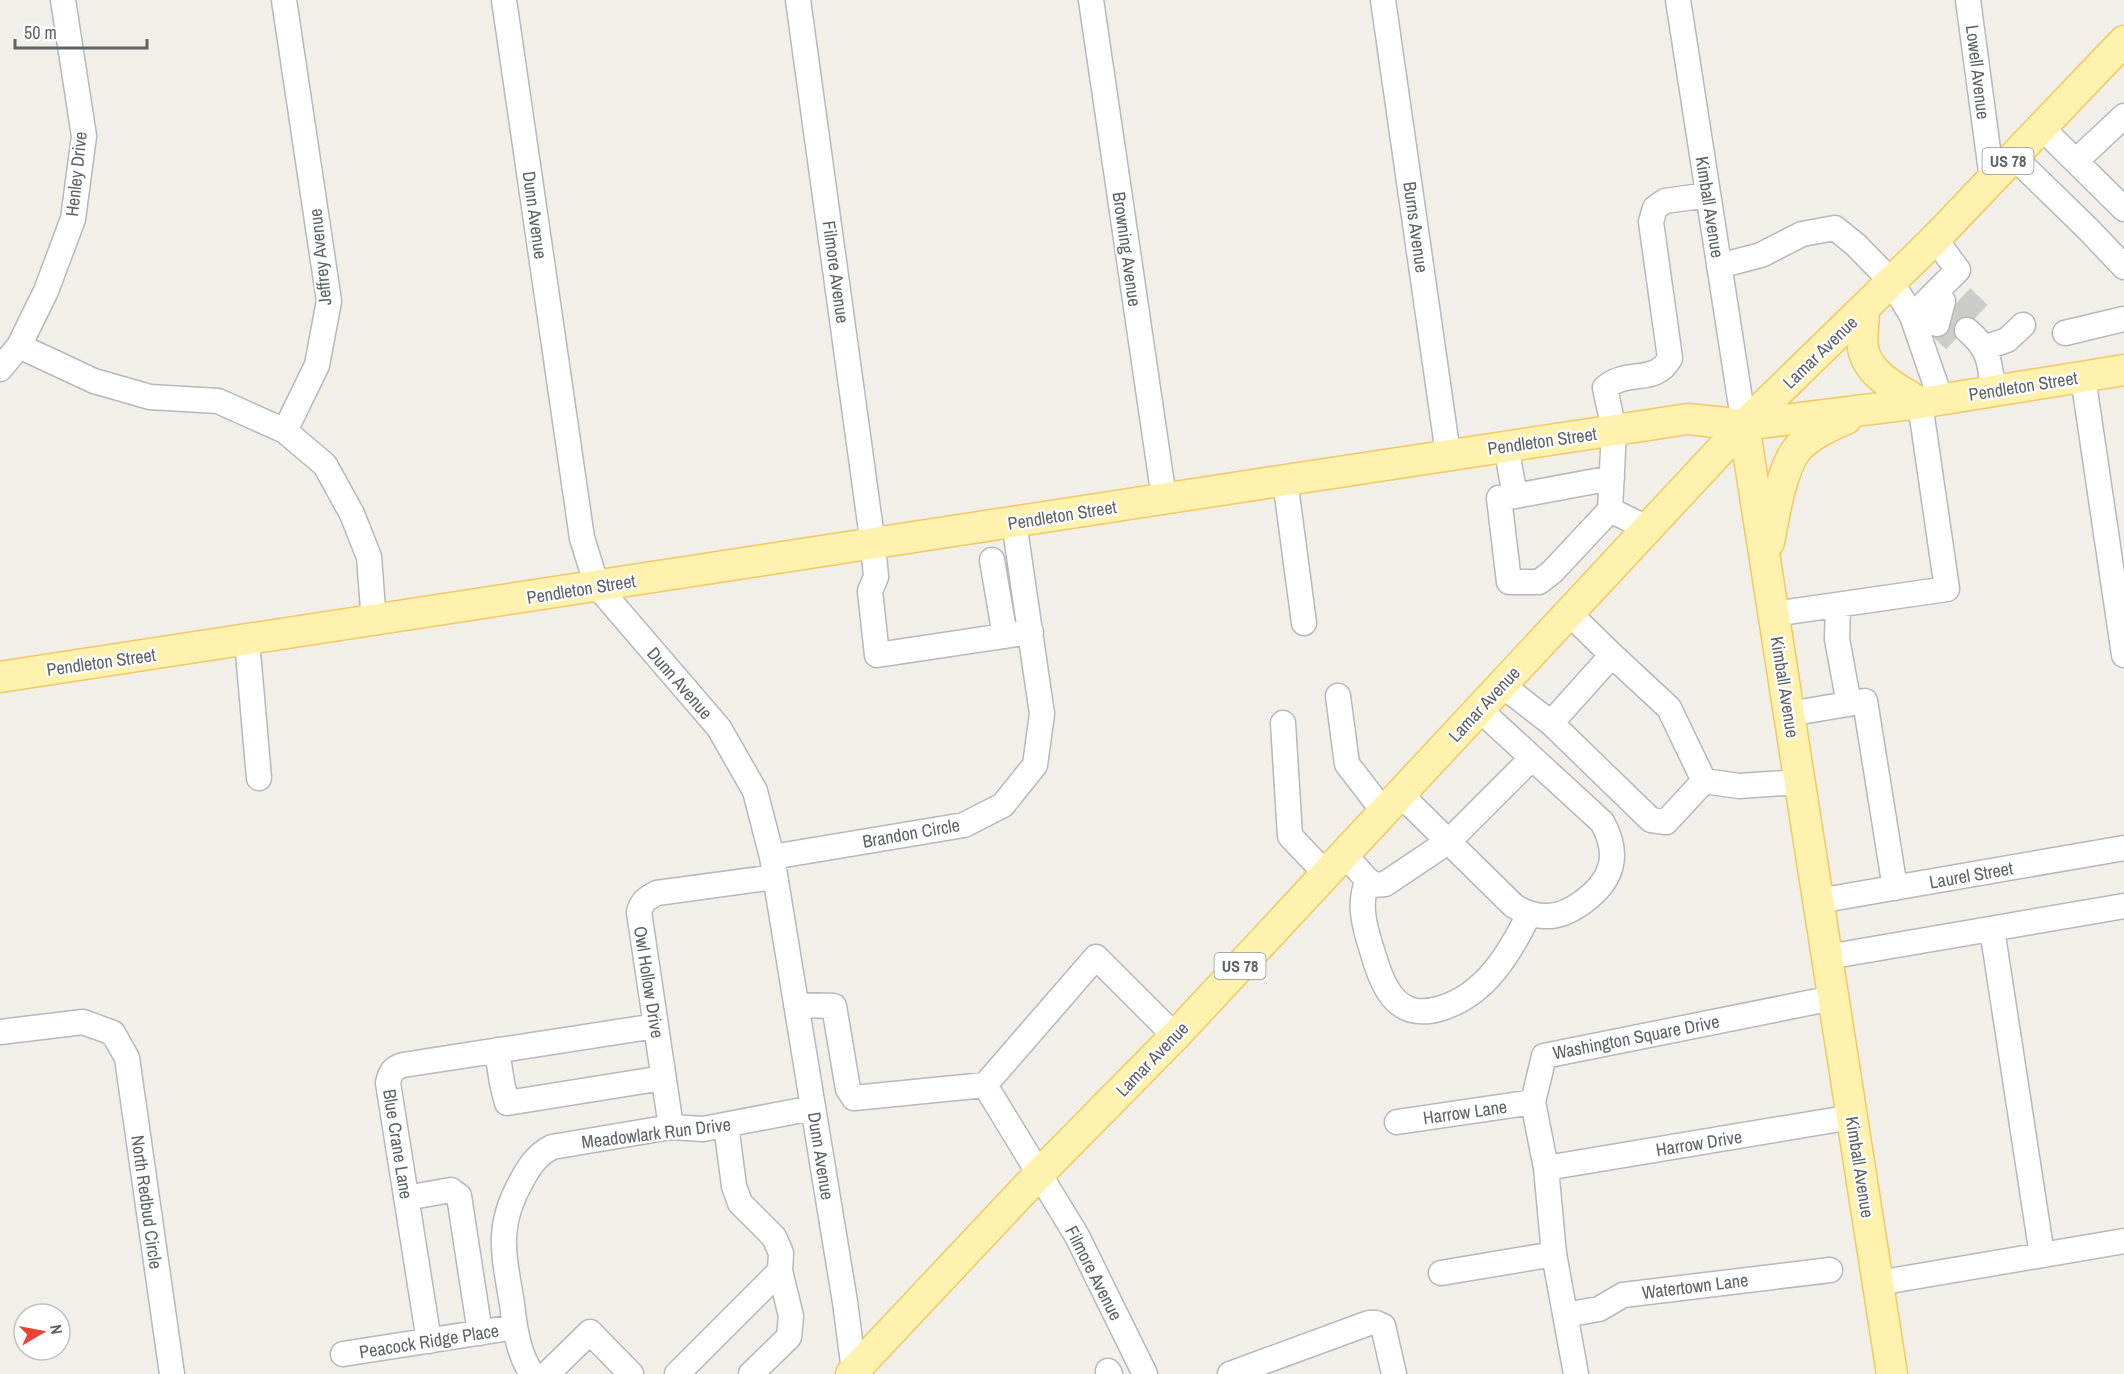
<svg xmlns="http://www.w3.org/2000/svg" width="2124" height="1374" font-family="'Archivo Narrow',sans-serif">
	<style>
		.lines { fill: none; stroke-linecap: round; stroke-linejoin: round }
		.minor-tunnel { stroke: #ccccc8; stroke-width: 24; stroke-dasharray: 24 12; stroke-linecap: butt }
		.minor-casing { stroke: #b5b8bc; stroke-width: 27 }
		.major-casing { stroke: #f2c960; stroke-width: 33 }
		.minor { stroke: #fff; stroke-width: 24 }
		.major { stroke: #fff2af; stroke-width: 30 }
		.labels { text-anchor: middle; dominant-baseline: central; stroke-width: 4.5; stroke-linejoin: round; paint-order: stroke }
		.shield { fill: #fff; stroke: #8f9295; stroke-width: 1.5 }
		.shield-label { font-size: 16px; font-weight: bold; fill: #5f6368 }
		.street-label { font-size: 18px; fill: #5f6368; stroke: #fff }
	</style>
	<rect width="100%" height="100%" fill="#f1efe8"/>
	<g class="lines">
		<path class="minor-tunnel" d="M 1962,297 L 1981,315
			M 1949,311 L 1967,330
			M 1937,324 L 1956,342"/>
		<defs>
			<path id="minor" d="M 284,0 L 329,301 L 317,365 L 285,431
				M 504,0 L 582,538 L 597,586 L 719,728 L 755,791 L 772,857 L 845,1302 L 854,1371
				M 798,0 L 873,545 L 876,577 L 870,591 L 877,655 L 1031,632
				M 1091,0 L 1164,498
				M 1383,0 L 1448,454
				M 1678,0 L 1744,425
				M 1968,0 L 1992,179
				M 2041,127 L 2124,209
				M 2013,156 L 2089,230 L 2124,267
				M 2076,161 L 2124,116
				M 1719,266 L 1761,255 L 1802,234 L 1835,228 L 1856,245 L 1891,281 L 1912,316 L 1958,270 L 1935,239
				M 1912,316 L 1941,400
				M 1937,324 L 1943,301
				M 1967,330 C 1990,349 1990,363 1993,391
				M 2065,333 L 2124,319
				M 19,346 L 94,381 L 150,397 L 218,401 L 285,431 L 325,465 L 352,514 L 369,557 L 374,622
				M 1984,348 L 2007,340 L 2023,325
				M 0,369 L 19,346 L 46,291 L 73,219 L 84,136 L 63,0
				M 2083,377 L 2124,655
				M 1506,446 L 1515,496 L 1612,478
				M 1285,480 L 1304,623
				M 1515,496 L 1499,498 L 1509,582 L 1539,582 L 1552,572 L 1610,510 L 1614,430 L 1605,388 C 1627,368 1655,386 1670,358 L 1651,222 L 1655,208 L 1665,201 L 1708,195
				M 1610,510 L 1647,528
				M 992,560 L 1005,636
				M 1838,605 L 1837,639 L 1849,704
				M 1773,614 L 1947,589 L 1920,403
				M 247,641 L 259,778
				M 1502,685 L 1551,723 L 1612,655 L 1569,613
				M 1338,696 L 1347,764 L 1384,812
				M 1789,714 L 1865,701 L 1895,888
				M 1283,723 L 1290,836 L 1326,874
				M 1551,723 L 1651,820 L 1666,822 L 1704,781 L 1669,708 L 1612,655
				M 1704,781 L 1739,786 L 1800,782
				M 1400,794 L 1514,906 C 1524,912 1533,916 1545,916 C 1559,917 1572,910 1583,902 C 1612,881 1621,855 1602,822 L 1479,709
				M 1344,854 L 1372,885 L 1385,884 L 1449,841 L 1532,758
				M 772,857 L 964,825 L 1003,805 L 1035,765 L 1042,714 L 1014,522
				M 1368,880 C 1358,902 1364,925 1371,947 C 1382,984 1394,1023 1442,1008 C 1486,994 1510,953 1529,914
				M 1818,901 L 2124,848
				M 1992,929 L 2042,1255
				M 1827,957 L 2124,906
				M 796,1005 L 834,1006 L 848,1089 L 854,1098 L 985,1085 L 1077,1236 L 1145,1374
				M 0,1032 L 83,1022 L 113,1033 L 127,1058 L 172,1374
				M 497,1050 L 502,1083 L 507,1103 L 663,1078
				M 985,1085 L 1096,957 L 1175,1036
				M 1397,1122 L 1533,1102
				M 671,1127 L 639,912 C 642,901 647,898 657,893 L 775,877
				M 1546,1168 L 1852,1117
				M 406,1198 L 451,1190 L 459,1196 L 480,1333
				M 1441,1273 L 1554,1254
				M 1878,1283 L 2124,1241
				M 1565,1315 L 1599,1309 L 1623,1295 L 1830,1270
				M 429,1341 L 388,1083 C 390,1073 393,1068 403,1065 L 656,1026
				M 343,1354 L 515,1327
				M 1108,1371 L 1110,1374
				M 532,1374 C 518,1353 515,1329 512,1304 C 504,1254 495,1227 522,1180 C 530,1165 537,1155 552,1147 L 671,1127 L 703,1129 L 813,1108
				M 547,1374 L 590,1332 L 631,1374
				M 677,1374 L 780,1271 L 781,1253 L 774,1237 L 740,1203 L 734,1186 L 726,1125
				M 751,1374 L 789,1337 L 791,1316 L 780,1271
				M 1230,1374 L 1369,1323 L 1376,1323 L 1383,1326 L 1394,1374
				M 1576,1374 L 1554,1254 L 1546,1168 L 1533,1102 L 1544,1056 L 1833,998"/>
			<path id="major" d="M 1864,310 C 1864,322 1861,336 1863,348 C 1868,376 1899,389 1920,403
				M 1744,425 L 1892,1374
				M 1769,542 C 1774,517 1782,462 1801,445 C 1814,433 1830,426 1846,419
				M 0,677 C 563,594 1125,503 1688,419 L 1744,425 L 1920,403 L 2124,370
				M 851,1374 L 1039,1174 L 1175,1036 L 1744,425 L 1935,239 L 2124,41"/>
		</defs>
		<use href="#minor" class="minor-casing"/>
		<use href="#major" class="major-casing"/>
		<use href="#minor" class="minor"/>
		<use href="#major" class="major"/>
	</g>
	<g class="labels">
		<g class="shield">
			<rect x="1982.5" y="148" width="51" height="26" rx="4.5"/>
			<rect x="1214.5" y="953" width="51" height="26" rx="4.5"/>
		</g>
		<g class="shield-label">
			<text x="2008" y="161">US 78</text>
			<text x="1240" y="966">US 78</text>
		</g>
		<g class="street-label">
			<text transform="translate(1978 72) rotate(83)">Lowell Avenue</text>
			<text transform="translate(76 174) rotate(-84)">Henley Drive</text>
			<text transform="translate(1710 207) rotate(81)">Kimball Avenue</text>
			<text transform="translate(535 215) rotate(82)">Dunn Avenue</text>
			<text transform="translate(1416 227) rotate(82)">Burns Avenue</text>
			<text transform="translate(1127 249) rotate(82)">Browning Avenue</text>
			<text transform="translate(320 257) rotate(-96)">Jeffrey Avenue</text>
			<text transform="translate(836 272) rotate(82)">Filmore Avenue</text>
			<text transform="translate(1820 352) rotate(-44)">Lamar Avenue</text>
			<text transform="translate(2023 386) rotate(-9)">Pendleton Street</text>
			<text transform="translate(1542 441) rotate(-8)">Pendleton Street</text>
			<text transform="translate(1062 515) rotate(-9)">Pendleton Street</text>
			<text transform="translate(581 589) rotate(-9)">Pendleton Street</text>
			<text transform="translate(101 662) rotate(-8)">Pendleton Street</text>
			<text transform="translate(680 683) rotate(49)">Dunn Avenue</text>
			<text transform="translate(1785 687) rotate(81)">Kimball Avenue</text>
			<text transform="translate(1484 704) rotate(-47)">Lamar Avenue</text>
			<text transform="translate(911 833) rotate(-10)">Brandon Circle</text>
			<text transform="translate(1971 875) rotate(-10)">Laurel Street</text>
			<text transform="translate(649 982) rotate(81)">Owl Hollow Drive</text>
			<text transform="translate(1636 1037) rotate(-11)">Washington Square Drive</text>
			<text transform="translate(1152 1059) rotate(-46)">Lamar Avenue</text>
			<text transform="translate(1465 1112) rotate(-8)">Harrow Lane</text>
			<text transform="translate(656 1133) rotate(-7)">Meadowlark Run Drive</text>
			<text transform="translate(1699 1143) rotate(-9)">Harrow Drive</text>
			<text transform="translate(398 1144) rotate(81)">Blue Crane Lane</text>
			<text transform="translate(821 1156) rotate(81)">Dunn Avenue</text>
			<text transform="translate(1860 1167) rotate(81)">Kimball Avenue</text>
			<text transform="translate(147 1202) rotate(82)">North Redbud Circle</text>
			<text transform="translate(1094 1273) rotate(63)">Filmore Avenue</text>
			<text transform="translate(1695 1286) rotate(-7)">Watertown Lane</text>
			<text transform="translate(429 1341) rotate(-9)">Peacock Ridge Place</text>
		</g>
	</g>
	<g transform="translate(42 1332) rotate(80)"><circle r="28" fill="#ffffff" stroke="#bfc1c3" stroke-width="1.5"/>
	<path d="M0-4.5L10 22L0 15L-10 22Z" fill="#ea4335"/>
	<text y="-9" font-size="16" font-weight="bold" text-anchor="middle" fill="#5f6368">N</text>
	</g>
	<path d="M15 39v9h132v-9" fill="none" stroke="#5f6368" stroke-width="3"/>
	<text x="24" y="39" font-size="18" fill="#5f6368" stroke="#ffffff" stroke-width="4.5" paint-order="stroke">50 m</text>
</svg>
